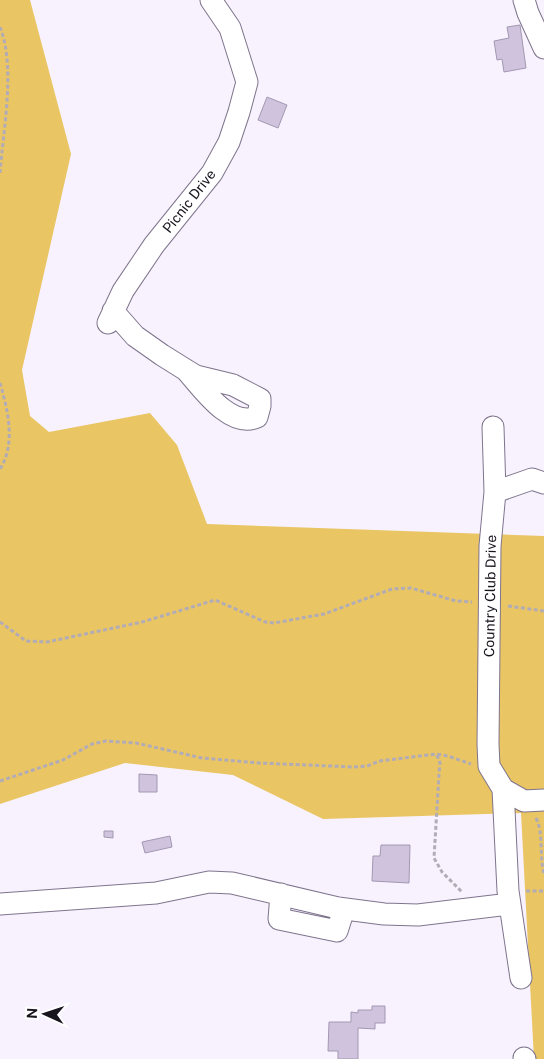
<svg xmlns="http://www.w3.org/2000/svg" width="544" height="1059" font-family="'Public Sans',sans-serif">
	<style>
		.green { fill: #eac563 }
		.building { fill: #cfc3de; stroke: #a398b2 }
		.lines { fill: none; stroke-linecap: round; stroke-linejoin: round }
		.minor-casing { stroke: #7f748d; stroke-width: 23 }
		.path { stroke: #b1acb6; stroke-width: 3; stroke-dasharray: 4 2.5; stroke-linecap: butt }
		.minor { stroke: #fff; stroke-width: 21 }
		.labels { text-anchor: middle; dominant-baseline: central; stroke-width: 5; stroke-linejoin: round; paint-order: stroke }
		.street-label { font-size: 14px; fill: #19151e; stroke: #fff }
	</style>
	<rect width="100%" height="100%" fill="#f7f2fd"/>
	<path class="green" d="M 0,0 L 30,0 L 71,154 L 22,370 L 30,416 L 49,432 L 150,413 L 177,445 L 207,524 L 544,536 L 544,1059 L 534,1059 L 521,813 L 323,819 L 233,775 L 125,763 L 0,804 Z"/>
	<path class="building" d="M 520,25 L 526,68 L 504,72 L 502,59 L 497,60 L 494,41 L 509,38 L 507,27 Z
		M 267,97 L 287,105 L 278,128 L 258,120 Z
		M 139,774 L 157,775 L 157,792 L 139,792 Z
		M 104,831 L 113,831 L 113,838 L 104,837 Z
		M 170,836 L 172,847 L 145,853 L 142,842 Z
		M 381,845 L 410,845 L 409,883 L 372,881 L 373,856 L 380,856 Z
		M 372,1006 L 385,1006 L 385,1023 L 375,1023 L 375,1029 L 358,1028 L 358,1059 L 338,1059 L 338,1051 L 328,1051 L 329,1022 L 351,1022 L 351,1012 L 358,1013 L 358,1010 L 372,1010 Z"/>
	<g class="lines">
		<defs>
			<path id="minor" d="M 524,0 L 528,13 L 544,48
				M 113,311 L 135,336 L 162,355 L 186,370 L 196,376 L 233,385 L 260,399 L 260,406 L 257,417 C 230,429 202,388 186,370
				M 108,323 L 123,291 L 154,245 L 212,173 L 229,142 L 239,112 L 247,82 L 230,28 L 211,0
				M 493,427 L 495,492 L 490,546 L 488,744 L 489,766 L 503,789 L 524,801 L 544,800
				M 495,492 L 532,479 L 544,483
				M 503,789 L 508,891 L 521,978
				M 281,894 L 279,919 L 337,931 L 344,909
				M 0,904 L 156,893 L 209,882 L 232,883 L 338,908 L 384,914 L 418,915 L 510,904
				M 524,1058 L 525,1059"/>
		</defs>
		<use href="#minor" class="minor-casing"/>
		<path class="path" d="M 0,27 C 16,67 3,131 0,173
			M 0,383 C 8,410 16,444 0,469
			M 508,606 L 544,611
			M 0,622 L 26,641 L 47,642 L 142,622 L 215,600 L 265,622 L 274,623 L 324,614 L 392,589 L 411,588 L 456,601 L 472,602
			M 437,755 L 440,763 L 439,774 L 434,858 L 442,872 L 462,892
			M 0,781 L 63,760 L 92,744 L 106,741 L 136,743 L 202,758 L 259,763 L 354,767 L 367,766 L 380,761 L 436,754 L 448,756 L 471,764
			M 536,818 C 544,834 539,855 544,874
			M 526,891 L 544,891"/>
		<use href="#minor" class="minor"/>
	</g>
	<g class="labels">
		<g class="street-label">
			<text transform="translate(189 201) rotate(-52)">Picnic Drive</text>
			<text transform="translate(490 596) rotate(-89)">Country Club Drive</text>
		</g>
	</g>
	<g transform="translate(45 1014) rotate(273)" stroke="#ffffff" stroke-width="4" paint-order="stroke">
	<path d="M0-4L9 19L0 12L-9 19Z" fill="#19151e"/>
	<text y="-8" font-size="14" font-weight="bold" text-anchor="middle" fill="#19151e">N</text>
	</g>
</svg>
